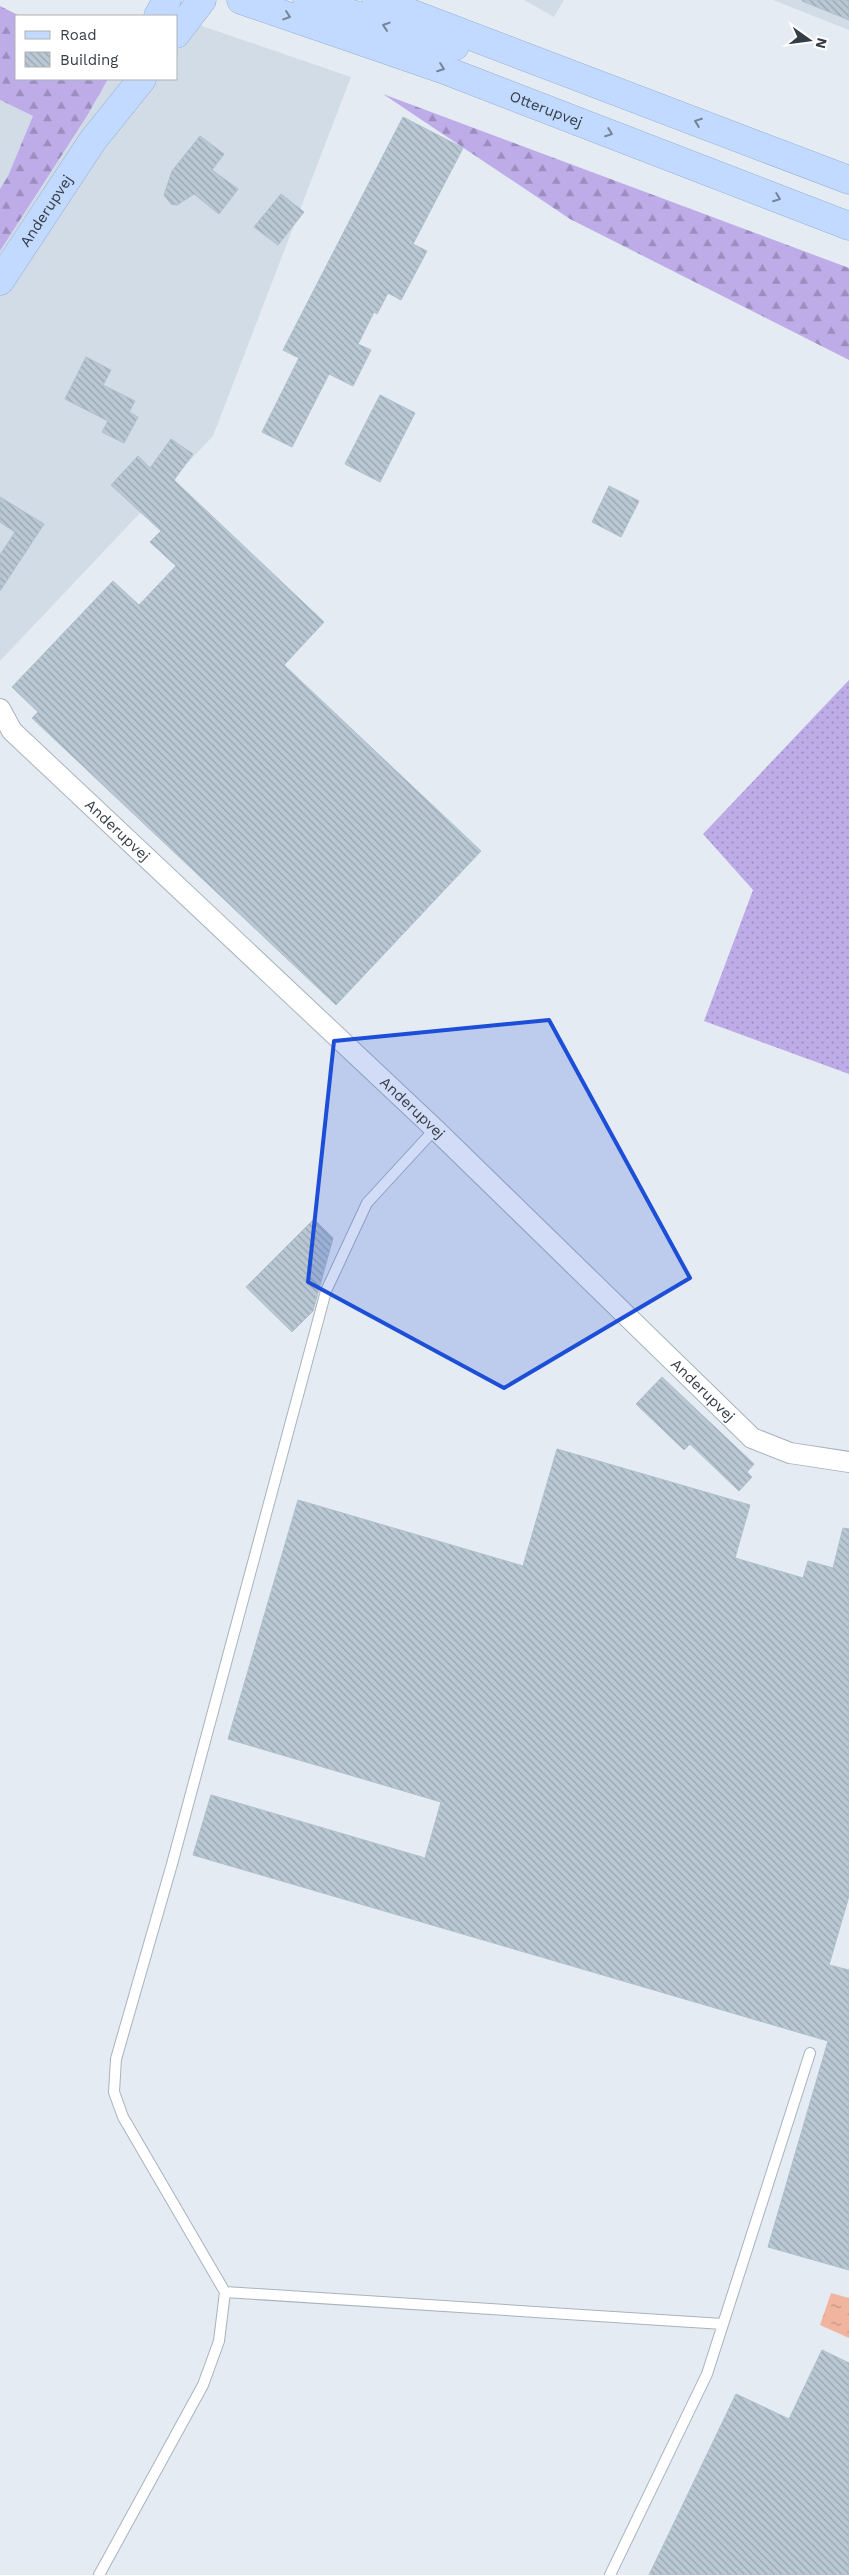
<svg xmlns="http://www.w3.org/2000/svg" width="849" height="2575" font-family="'Work Sans',sans-serif">
	<style>
		.residential { fill: #d2dce7 }
		.grass { fill: url(#grass-dots) }
		.forest { fill: url(#forest-firs) }
		.water { fill: url(#water-ripples) }
		.building { fill: url(#building-back-hatch); stroke: #adbfcf }
		.lines { fill: none; stroke-linecap: round; stroke-linejoin: round }
		.lane-casing { stroke: #a7b3be; stroke-width: 12 }
		.street-casing { stroke: #a7b3be; stroke-width: 22 }
		.secondary-casing { stroke: #94add3; stroke-width: 29 }
		.lane { stroke: #fff; stroke-width: 10 }
		.street { stroke: #fff; stroke-width: 20 }
		.secondary { stroke: #c2daff; stroke-width: 28 }
		.oneway { stroke: #748499 }
		.marked { fill: #1d4ed8; fill-opacity: 0.2; stroke: #1d4ed8; stroke-width: 4; stroke-linejoin: round }
		.labels { text-anchor: middle; dominant-baseline: central; stroke-width: 4.5; stroke-linejoin: round; paint-order: stroke }
		.street-label { font-size: 15px; fill: #343d45; stroke: #fff }
	</style>
	<defs>
		<pattern id="grass-dots" width="8" height="8" patternUnits="userSpaceOnUse" patternTransform="scale(1.25)"><rect width="8" height="8" fill="#beace8"/><path d="M2 2h.1M6 6h.1" fill="none" stroke="#9b8dbe" stroke-width="1.8" stroke-linecap="round"/></pattern>
		<pattern id="forest-firs" width="22" height="20" patternUnits="userSpaceOnUse" patternTransform="scale(1.25)"><rect width="22" height="20" fill="#beace8"/><path d="M5 1l3.5 6h-7zM16 11l3.5 6h-7z" fill="#9b8dbe"/></pattern>
		<pattern id="water-ripples" width="26" height="14" patternUnits="userSpaceOnUse" patternTransform="scale(1.25)"><rect width="26" height="14" fill="#f1b59f"/><path d="M2 4q2-2 4 0t4 0M15 11q2-2 4 0t4 0" fill="none" stroke="#c49483"/></pattern>
		<pattern id="building-back-hatch" width="6" height="6" patternUnits="userSpaceOnUse" patternTransform="scale(1.25)"><rect width="6" height="6" fill="#bac8d4"/><path d="M-1 5l2 2M0 0l6 6M5-1l2 2" fill="none" stroke="#98a4ae"/></pattern>
	</defs>
	<rect width="100%" height="100%" fill="#e5ebf2"/>
	<path class="residential" d="M 524,0 L 564,0 L 554,17 Z
		M 773,0 L 849,0 L 849,30 Z
		M 176,17 L 351,77 L 213,436 L 0,661 L 0,251 L 87,116 L 108,79 L 176,79 Z
		M 0,100 L 34,116 L 8,176 L 0,189 Z"/>
	<path class="grass" d="M 849,680 L 849,1074 L 704,1021 L 753,890 L 703,834 Z"/>
	<path class="forest" d="M 0,6 L 20,16 L 16,16 L 16,79 L 108,79 L 87,116 L 0,251 L 0,189 L 8,176 L 33,116 L 0,100 Z
		M 383,94 L 849,268 L 849,360 L 570,219 Z"/>
	<path class="water" d="M 831,2293 L 849,2298 L 849,2338 L 820,2325 Z"/>
	<path class="building" d="M 849,0 L 849,20 L 802,1 L 802,0 Z
		M 403,117 L 463,148 L 413,244 L 427,251 L 401,300 L 388,293 L 377,314 L 374,312 L 358,344 L 371,350 L 353,386 L 329,374 L 292,447 L 262,432 L 299,358 L 283,350 Z
		M 200,136 L 224,154 L 212,170 L 238,189 L 219,214 L 194,194 L 177,205 L 171,204 L 164,195 L 172,171 Z
		M 281,194 L 304,212 L 278,245 L 254,227 Z
		M 86,357 L 111,370 L 103,385 L 135,401 L 129,412 L 138,417 L 124,443 L 102,432 L 108,421 L 65,399 Z
		M 380,395 L 415,413 L 380,482 L 345,464 Z
		M 171,439 L 193,454 L 174,480 L 324,622 L 284,665 L 481,851 L 336,1005 L 32,718 L 38,712 L 12,687 L 113,581 L 139,605 L 176,566 L 150,542 L 161,531 L 111,485 L 138,456 L 150,468 Z
		M 609,486 L 639,501 L 621,537 L 592,522 Z
		M 0,497 L 44,524 L 0,591 L 0,555 L 15,532 L 0,522 Z
		M 314,1219 L 333,1238 L 313,1311 L 292,1332 L 246,1287 Z
		M 662,1377 L 754,1464 L 747,1472 L 752,1477 L 739,1491 L 690,1444 L 684,1450 L 636,1404 Z
		M 557,1449 L 750,1505 L 735,1558 L 803,1578 L 808,1561 L 833,1568 L 843,1528 L 849,1529 L 849,1896 L 829,1965 L 849,1970 L 849,2270 L 768,2247 L 828,2041 L 193,1855 L 211,1795 L 425,1858 L 441,1802 L 228,1739 L 298,1500 L 523,1566 Z
		M 822,2350 L 849,2363 L 849,2575 L 649,2575 L 736,2394 L 789,2419 Z"/>
	<g class="lines">
		<defs>
			<path id="lane" d="M 225,2292 L 123,2117 L 114,2092 L 116,2059 L 172,1864 L 326,1291 L 367,1203 L 435,1129
				M 99,2575 L 203,2385 L 219,2341 L 225,2292 L 723,2324
				M 610,2575 L 707,2374 L 810,2053"/>
			<g id="street">
				<path id="s1" d="M 0,709 L 12,731 L 435,1129 L 752,1438 L 790,1453 L 849,1462"/>
			</g>
			<g id="secondary">
				<path id="s2" d="M 241,0 L 442,69 L 849,226"/>
				<path d="M 307,0 L 455,46"/>
				<path d="M 376,0 L 849,180"/>
				<path d="M 158,16 L 167,0"/>
				<path d="M 176,34 L 202,0"/>
				<path id="s3" d="M 0,281 L 93,140 L 142,79"/>
			</g>
		</defs>
		<use href="#lane" class="lane-casing"/>
		<use href="#street" class="street-casing"/>
		<use href="#secondary" class="secondary-casing"/>
		<use href="#lane" class="lane"/>
		<use href="#street" class="street"/>
		<use href="#secondary" class="secondary"/>
	</g>
	<defs><path id="oneway-chevron" d="M-2-3.5L2.5 0L-2 3.5" fill="none" stroke-width="1.6" stroke-linecap="round" stroke-linejoin="round" transform="scale(1.25)"/></defs>
	<g class="oneway">
		<use href="#oneway-chevron" transform="translate(287 16) rotate(19)"/>
		<use href="#oneway-chevron" transform="translate(386 26) rotate(-162)"/>
		<use href="#oneway-chevron" transform="translate(441 68) rotate(20)"/>
		<use href="#oneway-chevron" transform="translate(698 122) rotate(-159)"/>
		<use href="#oneway-chevron" transform="translate(609 133) rotate(21)"/>
		<use href="#oneway-chevron" transform="translate(777 198) rotate(21)"/>
	</g>
	<path class="marked" d="M 549,1020 L 690,1278 L 504,1388 L 308,1282 L 334,1041 Z"/>
	<g class="labels">
		<g class="street-label">
			<text stroke="none"><textPath href="#s2" startOffset="324">Otterupvej</textPath></text>
			<text stroke="none"><textPath href="#s3" startOffset="84">Anderupvej</textPath></text>
			<text stroke="none"><textPath href="#s1" startOffset="170">Anderupvej</textPath></text>
			<text stroke="none"><textPath href="#s1" startOffset="575">Anderupvej</textPath></text>
			<text stroke="none"><textPath href="#s1" startOffset="980">Anderupvej</textPath></text>
		</g>
	</g>
	<rect x="15" y="15" width="162" height="65" fill="#ffffff" stroke="#aeb1b5"/>
	<rect x="25" y="31" width="25" height="8" fill="#c2daff" stroke="#aeb1b5"/>
	<text x="60" y="40" font-size="15" fill="#343d45">Road</text>
	<rect x="25" y="52" width="25" height="15" fill="url(#building-back-hatch)" stroke="#aeb1b5"/>
	<text x="60" y="65" font-size="15" fill="#343d45">Building</text>
	<g transform="translate(809 40) rotate(104)" stroke="#ffffff" stroke-width="4" paint-order="stroke">
	<path d="M0-4L9 19L0 12L-9 19Z" fill="#343d45"/>
	<text y="-8" font-size="14" font-weight="bold" text-anchor="middle" fill="#343d45">N</text>
	</g>
</svg>
